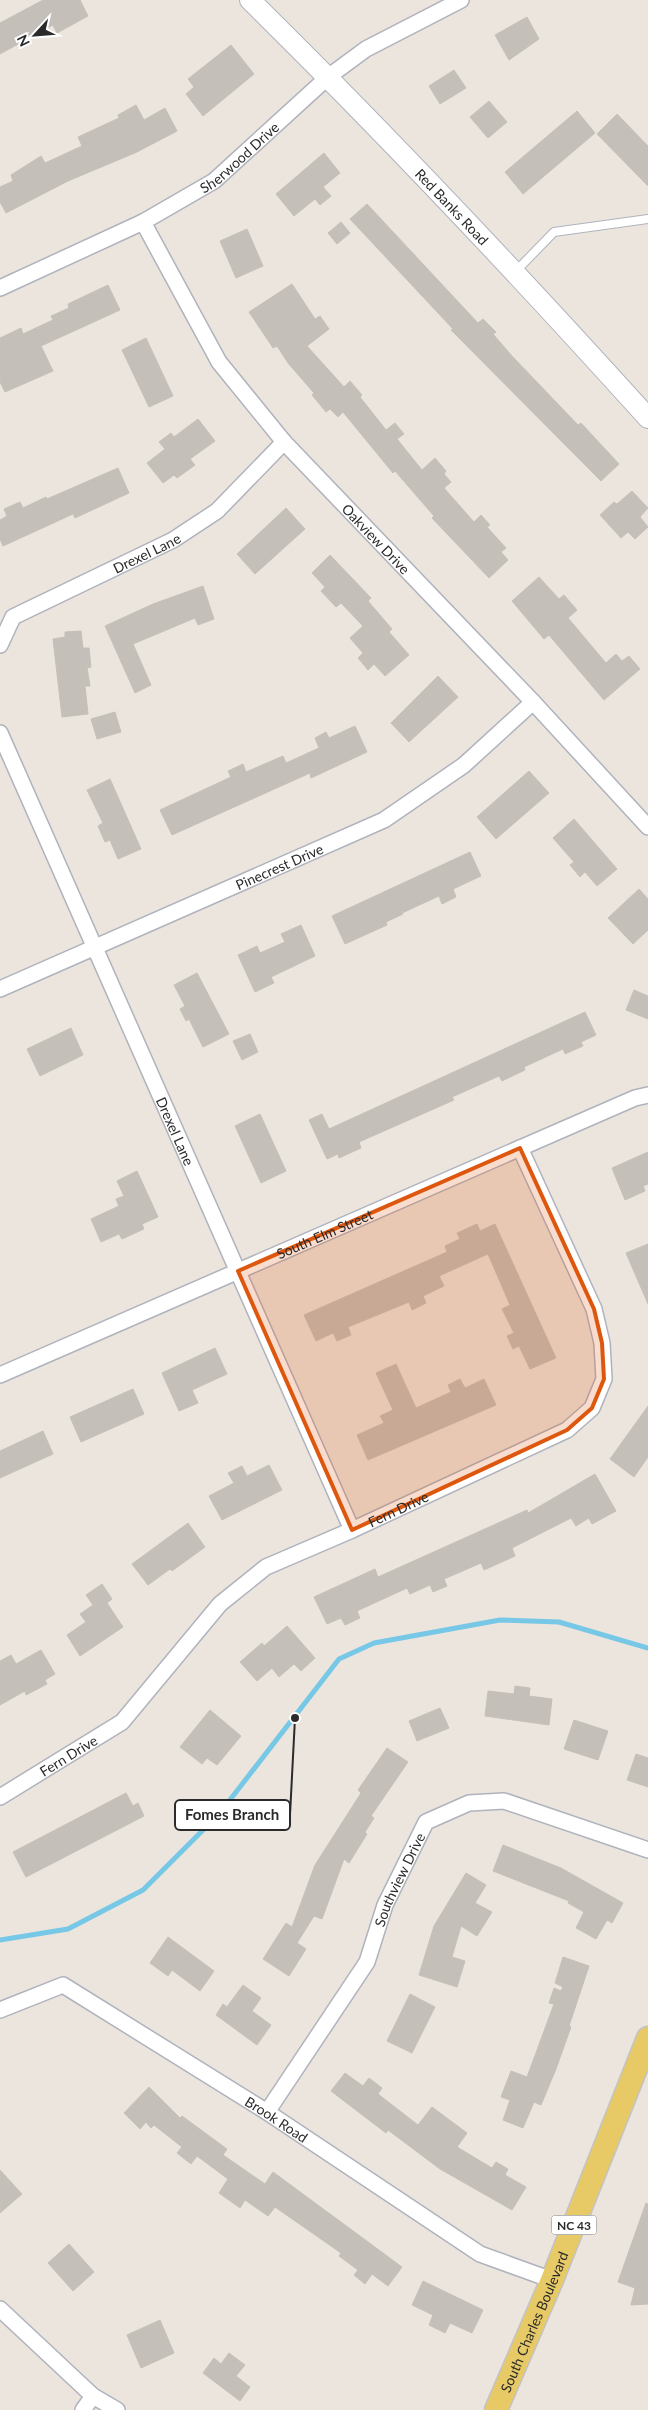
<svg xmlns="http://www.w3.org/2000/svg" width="648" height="2410" font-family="Lato,sans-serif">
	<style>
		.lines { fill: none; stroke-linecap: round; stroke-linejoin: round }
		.stream { stroke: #77c8e6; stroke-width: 5 }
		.building { fill: #c4bfb8; stroke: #c6c1b7 }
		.lane-casing { stroke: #b0b3bd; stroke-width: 10 }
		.street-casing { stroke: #b0b3bd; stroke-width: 18 }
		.secondary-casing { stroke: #b0b3bd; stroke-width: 22 }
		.primary-casing { stroke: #c3c3c3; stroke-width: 25 }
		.lane { stroke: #fff; stroke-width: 8 }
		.street { stroke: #fff; stroke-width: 15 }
		.secondary { stroke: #fff; stroke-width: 20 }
		.primary { stroke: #e7ca66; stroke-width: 22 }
		.marked { fill: #de570e; fill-opacity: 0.2; stroke: #de570e; stroke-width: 4; stroke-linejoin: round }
		.labels { text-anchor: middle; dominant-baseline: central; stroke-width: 4.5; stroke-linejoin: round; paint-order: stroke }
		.shield { fill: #fff; stroke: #6a6a6a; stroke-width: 1 }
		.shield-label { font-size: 12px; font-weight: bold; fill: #2a2a2a }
		.street-label { font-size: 14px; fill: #2a2a2a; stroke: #fff }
		.leader { fill: none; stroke: #2a2a2a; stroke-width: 2 }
		.callout-dot { fill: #2a2a2a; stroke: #fff; stroke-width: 2 }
		.callout { fill: #fff; stroke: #2a2a2a; stroke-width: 2 }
		.callout-label { font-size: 15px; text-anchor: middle; font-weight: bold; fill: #2a2a2a }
	</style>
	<rect width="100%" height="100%" fill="#ebe5dd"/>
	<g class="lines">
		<path class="stream" d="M 0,1940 L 68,1929 L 143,1890 L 219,1814 L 339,1659 L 374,1643 L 500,1620 L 559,1622 L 648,1648"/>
	</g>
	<path class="building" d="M 43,0 L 80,0 L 88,16 L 57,33 L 53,25 L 0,54 L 0,23 Z
		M 527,17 L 539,39 L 509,60 L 495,35 Z
		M 231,45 L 254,74 L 203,116 L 186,94 L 194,87 L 188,79 Z
		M 454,70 L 466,88 L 440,104 L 429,86 Z
		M 489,101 L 507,122 L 488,138 L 470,117 Z
		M 136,105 L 144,120 L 165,108 L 177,131 L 137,152 L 68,181 L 6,213 L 0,202 L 0,187 L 13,181 L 11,175 L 41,156 L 45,163 L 82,146 L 78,137 L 119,118 L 118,115 Z
		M 577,111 L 595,133 L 523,194 L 505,172 Z
		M 617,114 L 648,146 L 648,186 L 597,134 Z
		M 324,153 L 340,173 L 323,187 L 331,196 L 320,205 L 315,199 L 294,216 L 276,194 Z
		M 367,204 L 478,323 L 483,319 L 496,332 L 493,334 L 512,356 L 578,425 L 581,423 L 619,464 L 601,481 L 451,330 L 453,329 L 350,219 Z
		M 341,222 L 350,233 L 337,244 L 328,233 Z
		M 247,229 L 263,266 L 236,278 L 220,241 Z
		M 292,284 L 315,319 L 320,316 L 329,329 L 307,346 L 344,387 L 350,381 L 362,395 L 360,397 L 386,430 L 395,423 L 404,434 L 397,439 L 422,470 L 435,458 L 446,471 L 444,474 L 451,482 L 444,488 L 474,522 L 481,515 L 490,525 L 487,527 L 506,548 L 501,552 L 508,560 L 489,578 L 432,518 L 434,516 L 395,471 L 393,473 L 343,412 L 338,417 L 330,409 L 326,412 L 312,395 L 314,393 L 288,363 L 277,346 L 273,348 L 249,312 Z
		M 108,285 L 120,310 L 41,346 L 53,371 L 5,392 L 0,382 L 0,338 L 21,328 L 23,334 L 53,320 L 51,316 L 69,308 L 68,304 Z
		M 146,338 L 173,396 L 149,407 L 122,350 Z
		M 198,419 L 215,441 L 190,459 L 195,465 L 177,478 L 174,475 L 163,483 L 147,463 L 165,449 L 159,442 L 171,433 L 174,437 Z
		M 118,468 L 129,493 L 75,518 L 73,514 L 3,546 L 0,539 L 0,520 L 7,516 L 4,509 L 20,502 L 23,508 L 46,497 L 47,499 Z
		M 632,491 L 648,508 L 640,517 L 648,527 L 635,539 L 628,532 L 621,538 L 600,515 L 614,502 L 617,504 Z
		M 286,508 L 305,529 L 255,574 L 237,554 Z
		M 330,555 L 371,598 L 368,601 L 392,629 L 389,632 L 409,655 L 385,676 L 374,664 L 368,670 L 358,658 L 363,653 L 350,638 L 363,626 L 341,603 L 336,607 L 321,591 L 325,587 L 312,573 Z
		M 539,577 L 559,599 L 564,595 L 577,610 L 568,618 L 606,663 L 616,654 L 622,661 L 629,656 L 640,669 L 604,700 L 549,635 L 544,639 L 512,601 Z
		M 203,586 L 214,619 L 198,625 L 195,618 L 133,644 L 151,685 L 135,693 L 105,626 L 153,604 Z
		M 81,631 L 83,648 L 89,648 L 91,667 L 87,668 L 90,686 L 85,686 L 88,714 L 62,717 L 53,639 L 65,637 L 65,632 Z
		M 438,676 L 458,697 L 409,742 L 391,723 Z
		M 115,712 L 121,732 L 97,739 L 91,719 Z
		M 355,726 L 367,752 L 311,778 L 310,773 L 172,835 L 160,810 L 231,777 L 228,771 L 243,764 L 246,772 L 283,756 L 286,763 L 319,748 L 315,738 L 326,732 L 329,738 Z
		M 529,771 L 549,793 L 496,839 L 477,817 Z
		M 110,779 L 141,849 L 118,859 L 110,840 L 105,842 L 98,826 L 103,823 L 87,790 Z
		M 574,819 L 617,869 L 597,886 L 585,872 L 580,877 L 570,865 L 574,862 L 553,838 Z
		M 470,852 L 481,876 L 453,889 L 456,897 L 442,904 L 439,896 L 402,913 L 403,914 L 386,922 L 387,925 L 345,944 L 332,916 Z
		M 639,889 L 648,899 L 648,930 L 633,944 L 608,918 Z
		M 301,925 L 315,956 L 271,977 L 274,983 L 255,992 L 238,955 L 257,946 L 260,953 L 285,942 L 281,934 Z
		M 197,973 L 229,1034 L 203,1047 L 189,1019 L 186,1021 L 180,1009 L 185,1006 L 174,985 Z
		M 634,990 L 648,996 L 648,1019 L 626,1010 Z
		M 585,1012 L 596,1035 L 581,1042 L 583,1046 L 565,1054 L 563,1049 L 524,1067 L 525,1070 L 502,1081 L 499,1076 L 452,1097 L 454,1100 L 359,1142 L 361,1148 L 339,1158 L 338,1154 L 327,1159 L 309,1120 L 322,1114 L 329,1129 Z
		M 71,1028 L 83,1055 L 40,1076 L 27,1049 Z
		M 250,1034 L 258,1052 L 242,1060 L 233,1041 Z
		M 260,1114 L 286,1171 L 261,1183 L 235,1126 Z
		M 648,1152 L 648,1184 L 643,1186 L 645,1191 L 625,1200 L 612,1168 Z
		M 137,1171 L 158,1217 L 142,1224 L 144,1229 L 122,1239 L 119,1234 L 101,1242 L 91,1219 L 119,1206 L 116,1199 L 124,1196 L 117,1181 Z
		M 477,1224 L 480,1231 L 495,1224 L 556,1358 L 530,1369 L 519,1346 L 513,1349 L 507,1336 L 514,1333 L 502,1309 L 510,1305 L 488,1254 L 439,1276 L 444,1286 L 423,1296 L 426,1303 L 412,1310 L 409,1302 L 348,1327 L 351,1335 L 337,1341 L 333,1333 L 316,1341 L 304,1315 L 447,1252 L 445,1246 L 460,1239 L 457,1233 Z
		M 648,1244 L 648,1304 L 626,1253 Z
		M 215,1348 L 227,1374 L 192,1390 L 198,1403 L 179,1411 L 162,1373 Z
		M 396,1364 L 416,1408 L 451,1392 L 448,1385 L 460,1379 L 465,1388 L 484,1379 L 496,1405 L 368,1460 L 357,1435 L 384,1423 L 380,1416 L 393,1410 L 376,1373 Z
		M 133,1389 L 144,1414 L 81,1442 L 70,1417 Z
		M 648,1406 L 648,1457 L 634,1477 L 610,1459 Z
		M 43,1431 L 53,1454 L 0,1478 L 0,1451 Z
		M 269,1465 L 282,1490 L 222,1520 L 209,1496 L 234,1483 L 228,1473 L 242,1466 L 247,1476 Z
		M 595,1474 L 616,1511 L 592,1524 L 589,1518 L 576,1526 L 571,1518 L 512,1548 L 515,1556 L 484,1570 L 481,1563 L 444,1579 L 447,1586 L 433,1592 L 430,1585 L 410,1594 L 407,1588 L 357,1611 L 360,1618 L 345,1625 L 341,1618 L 327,1624 L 314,1597 L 375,1569 L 378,1577 L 527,1510 L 528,1513 Z
		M 188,1523 L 205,1547 L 172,1571 L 170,1569 L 148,1585 L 132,1564 Z
		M 102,1584 L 112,1599 L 107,1603 L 123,1627 L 80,1656 L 67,1635 L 86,1622 L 80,1614 L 93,1605 L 86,1595 Z
		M 287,1626 L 315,1658 L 301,1671 L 294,1664 L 279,1677 L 272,1668 L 257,1681 L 240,1662 L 262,1643 L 264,1646 Z
		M 41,1650 L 55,1674 L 45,1680 L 47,1684 L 26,1695 L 25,1691 L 0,1705 L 0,1661 L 11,1655 L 16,1664 Z
		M 515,1686 L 530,1688 L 529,1696 L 552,1699 L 549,1725 L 485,1716 L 488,1691 L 514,1694 Z
		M 440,1708 L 449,1728 L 417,1741 L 409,1721 Z
		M 210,1710 L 241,1736 L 217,1765 L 207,1758 L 202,1764 L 180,1747 Z
		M 574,1720 L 608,1731 L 598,1760 L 564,1749 Z
		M 387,1748 L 408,1762 L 371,1816 L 374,1818 L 365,1832 L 367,1834 L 349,1863 L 344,1859 L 322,1919 L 314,1916 L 297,1943 L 306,1949 L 289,1976 L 263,1959 L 286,1923 L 292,1927 L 315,1865 L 361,1793 L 358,1790 Z
		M 636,1754 L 648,1758 L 648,1787 L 627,1780 Z
		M 126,1793 L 133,1806 L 138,1803 L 144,1816 L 26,1877 L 13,1852 Z
		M 503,1845 L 561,1868 L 623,1903 L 612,1923 L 607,1920 L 596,1939 L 576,1928 L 584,1912 L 568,1903 L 569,1901 L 493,1871 Z
		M 466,1873 L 486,1885 L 475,1903 L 492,1912 L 477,1936 L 461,1926 L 452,1957 L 465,1961 L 457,1987 L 419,1975 L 434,1926 Z
		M 168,1937 L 214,1971 L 200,1991 L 172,1970 L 168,1976 L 150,1963 Z
		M 563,1957 L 589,1966 L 569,2026 L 571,2027 L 556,2069 L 541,2105 L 534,2102 L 523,2128 L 503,2120 L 510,2100 L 501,2097 L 511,2071 L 527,2077 L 554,2004 L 549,2003 L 554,1988 L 561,1991 L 563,1987 L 555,1983 Z
		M 243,1985 L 261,1998 L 252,2011 L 271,2025 L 257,2045 L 216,2015 L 223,2004 L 227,2007 Z
		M 410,1994 L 435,2007 L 412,2053 L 387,2041 Z
		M 345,2073 L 363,2086 L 369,2078 L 382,2088 L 378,2094 L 418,2125 L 432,2107 L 467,2133 L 457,2147 L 492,2168 L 496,2162 L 508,2169 L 505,2175 L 526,2187 L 512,2210 L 440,2169 L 388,2130 L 386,2133 L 331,2091 Z
		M 149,2087 L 180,2118 L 182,2116 L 227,2149 L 223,2155 L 265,2184 L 273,2172 L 402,2267 L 388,2286 L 372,2274 L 365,2284 L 354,2275 L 358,2270 L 339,2256 L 341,2253 L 275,2207 L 268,2216 L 245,2200 L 240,2208 L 219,2193 L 228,2179 L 197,2156 L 191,2164 L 177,2153 L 182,2147 L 154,2125 L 151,2128 L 146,2122 L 140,2129 L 124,2113 Z
		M 0,2170 L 22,2194 L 0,2213 Z
		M 646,2203 L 648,2204 L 648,2304 L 631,2305 L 635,2288 L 618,2282 Z
		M 69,2244 L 94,2272 L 73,2291 L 48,2263 Z
		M 423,2281 L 483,2310 L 472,2333 L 450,2323 L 445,2333 L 429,2325 L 433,2315 L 412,2305 Z
		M 160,2320 L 174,2353 L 141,2368 L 127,2335 Z
		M 229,2353 L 245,2365 L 236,2376 L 250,2387 L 240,2401 L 203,2373 L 214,2358 L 221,2364 Z"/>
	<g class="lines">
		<defs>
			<path id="lane" d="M 516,271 L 554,232 L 648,219"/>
			<g id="street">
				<path id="s1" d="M 143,222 L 219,362 L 284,442 L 533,702 L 648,827"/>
				<path id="s2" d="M 0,288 L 143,222 L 214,181 L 328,77 L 366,49 L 461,0"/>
				<path id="s3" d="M 0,645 L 13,617 L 173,540 L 217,511 L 284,442"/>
				<path id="s4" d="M 0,733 L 352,1530"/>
				<path id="s5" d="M 0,989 L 384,820 L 464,765 L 533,702"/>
				<path id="s6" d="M 0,1375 L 635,1098 L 648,1095"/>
				<path id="s7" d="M 0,1797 L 122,1722 L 220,1604 L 266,1567 L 352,1530 L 567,1430 L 592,1408 L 604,1379 L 602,1343 L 594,1309 L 520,1148"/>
				<path id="s8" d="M 0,2010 L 63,1985 L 267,2112 L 480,2254 L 552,2280"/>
				<path id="s9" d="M 267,2112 L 367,1962 L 385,1905 L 426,1822 L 469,1803 L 504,1801 L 648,1850"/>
				<path d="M 0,2309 L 93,2396 L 117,2410"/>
				<path d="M 83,2410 L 93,2396"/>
			</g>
			<g id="secondary">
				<path id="s10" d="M 250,0 C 387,135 519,275 648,418"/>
			</g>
			<g id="primary">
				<path id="s11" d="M 496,2410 L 552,2280 L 648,2038"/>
			</g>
		</defs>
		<use href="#lane" class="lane-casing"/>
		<use href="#street" class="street-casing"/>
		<use href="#secondary" class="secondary-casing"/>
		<use href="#primary" class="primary-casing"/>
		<use href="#lane" class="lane"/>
		<use href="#street" class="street"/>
		<use href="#secondary" class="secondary"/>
		<use href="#primary" class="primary"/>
	</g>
	<path class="marked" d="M 520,1148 L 594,1309 L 602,1343 L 604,1379 L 592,1408 L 567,1430 L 352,1530 L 238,1271 Z"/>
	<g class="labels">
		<rect class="shield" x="551.5" y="2215.5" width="45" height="19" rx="4"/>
		<g class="shield-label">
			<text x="574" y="2225">NC 43</text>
		</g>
		<g class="street-label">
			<text stroke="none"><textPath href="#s2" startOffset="274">Sherwood Drive</textPath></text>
			<text stroke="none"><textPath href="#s10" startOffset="289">Red Banks Road</textPath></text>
			<text stroke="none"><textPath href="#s1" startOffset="396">Oakview Drive</textPath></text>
			<text stroke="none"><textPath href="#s3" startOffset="179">Drexel Lane</textPath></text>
			<text stroke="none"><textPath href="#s5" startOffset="305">Pinecrest Drive</textPath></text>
			<text stroke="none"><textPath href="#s4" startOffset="435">Drexel Lane</textPath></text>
			<text stroke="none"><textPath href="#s6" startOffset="354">South Elm Street</textPath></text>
			<text stroke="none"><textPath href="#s7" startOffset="500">Fern Drive</textPath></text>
			<text stroke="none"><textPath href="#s7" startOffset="80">Fern Drive</textPath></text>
			<text stroke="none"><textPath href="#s9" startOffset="269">Southview Drive</textPath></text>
			<text stroke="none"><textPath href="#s8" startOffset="320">Brook Road</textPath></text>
			<text stroke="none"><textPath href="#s11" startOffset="96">South Charles Boulevard</textPath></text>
		</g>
	</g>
	<path class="leader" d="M295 1718L290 1815"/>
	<circle class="callout-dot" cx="295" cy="1718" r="5"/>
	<rect class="callout" x="175" y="1800" width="115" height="30" rx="5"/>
	<g class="callout-label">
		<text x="232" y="1820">Fomes Branch</text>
	</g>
	<g transform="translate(35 35) rotate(244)" stroke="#ffffff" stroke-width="4" paint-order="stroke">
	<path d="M0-4L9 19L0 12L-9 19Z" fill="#2a2a2a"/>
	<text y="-8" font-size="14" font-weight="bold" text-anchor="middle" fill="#2a2a2a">N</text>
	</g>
</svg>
